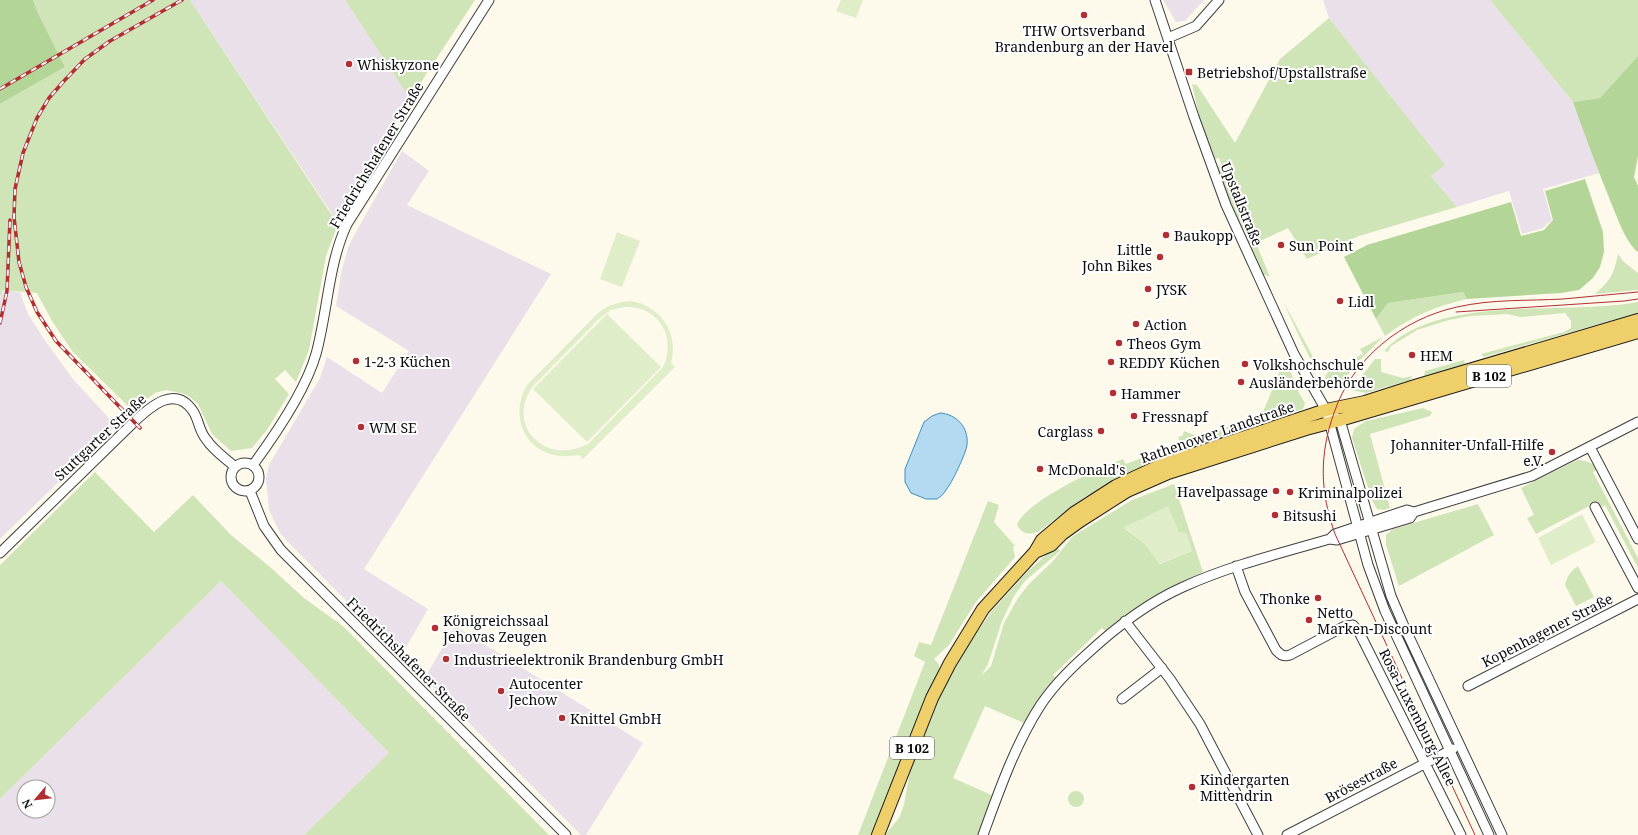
<svg xmlns="http://www.w3.org/2000/svg" width="1638" height="835" font-family="'Noto Serif',serif">
	<style>
		.industrial { fill: #e9e0ea; fill-rule: evenodd }
		.green { fill: #cfe5b8; fill-rule: evenodd }
		.forest { fill: #b3d598 }
		.pitch { fill: #e0edc9; fill-rule: evenodd }
		.water { fill: #b3daf1; stroke: #408ec3 }
		.lines { fill: none; stroke-linecap: round; stroke-linejoin: round }
		.minor-casing { stroke: #3e3e3e; stroke-width: 11 }
		.major-casing { stroke: #1c1c1c; stroke-width: 14 }
		.minor { stroke: #fff; stroke-width: 9 }
		.major { stroke: #efcf6a; stroke-width: 12 }
		.tram { stroke: #b12e33; stroke-width: 1 }
		.rail-casing { stroke: #b12e33; stroke-width: 3.5 }
		.rail { stroke: #fff; stroke-width: 2; stroke-dasharray: 6; stroke-linecap: butt }
		.poi-dot { fill: #b12e33; stroke: #fff; stroke-width: 1.5 }
		.labels { text-anchor: middle; dominant-baseline: central; stroke-width: 4; stroke-linejoin: round; paint-order: stroke }
		.shield { fill: #fff; stroke: #545454; stroke-width: 1 }
		.shield-label { font-size: 13px; font-weight: bold; fill: #0b0b0b }
		.poi-label { font-size: 14px; fill: #0b0b0b; stroke: #fff; text-anchor: start }
		.street-label { font-size: 14px; fill: #0b0b0b; stroke: #fff }
	</style>
	<rect width="100%" height="100%" fill="#fefaeb"/>
	<path class="industrial" d="M 190,0 L 345,0 L 410,99 L 359,180 L 360,188 L 346,207 L 340,219 L 332,214 Z
		M 1163,0 L 1204,0 L 1185,21 L 1176,22 Z
		M 1323,0 L 1490,0 L 1573,102 L 1599,173 L 1543,189 L 1552,220 L 1543,228 L 1522,234 L 1509,191 L 1457,207 L 1431,176 L 1444,165 L 1329,18 Z
		M 402,151 L 429,171 L 407,205 L 551,274 L 364,569 L 428,609 L 401,656 L 291,545 L 280,533 L 269,510 L 266,479 L 269,465 L 320,378 L 327,357 L 382,393 L 409,351 L 336,306 L 342,269 L 349,245 L 357,230 Z
		M 2,290 L 20,292 L 28,314 L 44,339 L 73,379 L 116,426 L 0,539 L 0,298 Z
		M 221,581 L 389,753 L 304,835 L 0,835 L 0,799 ZM 24,787 L 48,787 L 48,811 L 24,811 Z
		M 455,626 L 643,743 L 586,835 L 581,835 L 423,677 L 427,674 Z"/>
	<path class="green" d="M 33,0 L 190,0 L 331,214 L 340,219 L 326,256 L 309,350 L 296,382 L 285,370 L 275,379 L 289,394 L 267,430 L 252,448 L 231,451 L 212,434 L 198,404 L 191,398 L 185,394 L 166,390 L 155,393 L 132,410 L 72,351 L 52,321 L 37,293 L 2,290 L 0,298 L 0,104 L 65,67 L 39,15 Z
		M 345,0 L 475,0 L 410,99 Z
		M 1490,0 L 1638,0 L 1638,56 L 1600,98 L 1573,102 Z
		M 1329,18 L 1445,165 L 1431,176 L 1457,207 L 1359,236 L 1307,259 L 1288,228 L 1256,243 L 1270,277 L 1263,274 L 1260,269 C 1246,235 1229,203 1216,169 L 1221,164 L 1219,158 L 1213,160 L 1200,120 L 1192,84 L 1197,85 L 1235,143 L 1280,59 Z
		M 1618,254 L 1623,261 L 1638,273 L 1638,290 L 1595,294 C 1610,281 1614,274 1618,254 Z
		M 1463,292 L 1467,299 C 1434,307 1412,316 1385,336 L 1376,319 L 1388,303 Z
		M 1282,299 L 1319,368 L 1316,370 L 1298,334 Z
		M 1638,302 L 1638,313 L 1484,357 L 1481,354 L 1564,332 L 1571,328 L 1571,321 L 1565,313 L 1520,317 L 1507,314 L 1471,316 L 1449,320 L 1417,330 L 1391,346 L 1388,352 L 1384,351 C 1437,293 1565,316 1638,302 Z
		M 1383,337 L 1354,366 L 1340,387 L 1333,386 L 1327,388 L 1324,380 L 1328,372 L 1363,354 L 1360,349 Z
		M 1375,359 L 1381,359 L 1381,372 L 1403,378 L 1412,376 L 1410,380 L 1366,393 L 1351,390 Z
		M 1464,360 L 1465,364 L 1424,376 L 1425,371 Z
		M 1287,362 L 1297,389 L 1305,403 L 1303,409 L 1149,462 L 1083,498 L 1038,532 C 1029,535 1022,534 1017,525 C 1024,502 1100,467 1123,459 L 1126,464 L 1180,443 L 1178,437 L 1182,436 L 1184,431 L 1202,438 L 1263,412 L 1282,365 Z
		M 1423,408 L 1432,412 L 1430,416 L 1370,434 L 1390,508 L 1383,510 L 1377,509 L 1372,500 L 1352,438 L 1354,429 L 1366,421 Z
		M 1577,460 C 1587,461 1592,461 1597,470 L 1593,472 L 1638,558 L 1638,568 L 1605,505 L 1600,508 L 1597,502 L 1536,534 L 1527,518 L 1534,515 L 1521,488 Z
		M 95,472 L 154,532 L 193,495 L 231,535 L 270,567 L 304,598 L 344,627 L 549,835 L 304,835 L 389,753 L 221,581 L 0,799 L 0,565 Z
		M 1174,484 L 1203,572 C 1169,589 1134,606 1106,632 L 1102,628 L 1053,675 L 1057,678 L 1026,724 L 985,706 L 953,778 L 994,796 L 979,835 L 886,835 L 888,831 L 899,818 L 904,805 L 910,770 L 939,698 L 957,662 L 991,612 L 1027,572 L 1056,546 L 1060,551 L 1025,581 L 1014,596 L 1002,621 L 988,664 L 981,676 L 991,666 L 1004,623 L 1018,598 L 1029,584 L 1053,561 L 1073,536 L 1132,500 ZM 1124,528 L 1192,551 L 1160,564 L 1145,544 Z
		M 988,501 L 999,505 L 994,522 L 1015,546 L 1013,547 L 1015,557 L 976,602 L 949,645 L 934,659 L 939,664 L 939,673 L 925,699 L 872,835 L 858,835 L 925,662 L 914,656 L 919,642 L 931,645 Z
		M 1478,504 L 1494,535 L 1399,586 L 1386,545 L 1386,535 L 1393,529 Z
		M 1578,566 L 1594,597 L 1576,606 L 1565,585 C 1567,576 1571,571 1578,566 Z
		M1068 799a8 8 0 1 1 16 0a8 8 0 1 1-16 0Z"/>
	<path class="forest" d="M 0,0 L 33,0 L 39,15 L 65,67 L 0,104 Z
		M 1638,56 L 1638,156 L 1634,177 L 1638,186 L 1638,252 C 1626,243 1618,219 1612,205 C 1598,171 1585,136 1573,102 L 1600,98 Z
		M 1585,179 L 1603,232 L 1604,252 L 1600,267 L 1593,278 L 1579,290 L 1561,293 L 1467,299 L 1463,292 L 1388,303 L 1376,319 L 1344,257 L 1367,245 L 1511,202 L 1521,236 L 1544,230 L 1553,220 L 1545,191 Z"/>
	<path class="pitch" d="M 841,0 L 863,0 L 856,18 L 836,11 Z
		M 617,232 L 640,241 L 622,287 L 600,279 Z
		M 631,301 C 661,306 679,333 671,363 L 675,367 L 583,459 L 579,455 C 571,456 562,457 554,455 C 521,448 511,412 527,385 L 598,313 C 608,305 618,302 631,301 ZM 625,307 C 659,306 677,337 663,367 L 588,444 C 541,468 503,419 536,383 L 601,317 L 611,310 Z
		M 607,314 L 661,367 L 587,442 L 533,389 Z
		M 1168,506 L 1179,532 L 1187,533 L 1192,551 L 1159,564 L 1145,544 L 1124,527 Z
		M 1582,514 L 1596,542 L 1551,565 L 1538,538 Z"/>
	<path class="water" d="M 940,413 C 956,414 969,427 967,445 C 966,453 952,483 946,490 C 944,494 940,497 937,499 L 926,499 L 911,493 L 905,482 L 905,469 L 924,422 L 932,416 Z"/>
	<g class="lines">
		<defs>
			<path id="minor" d="M 1155,0 L 1194,117 L 1226,205 L 1294,354 L 1326,410 L 1368,565 L 1385,611 L 1489,835
				M 1168,38 L 1196,26 L 1219,0
				M 1335,417 L 1340,420 L 1391,596 L 1403,624 L 1502,835
				M 1590,447 L 1638,539
				M231 477a14 14 0 1 1 28 0a14 14 0 1 1-28 0Z
				M 253,465 C 275,435 306,389 316,354 C 328,310 328,265 347,224 L 489,0
				M 250,491 L 264,526 L 281,550 L 566,835
				M 1595,507 L 1638,588
				M 1330,539 L 1335,534 L 1407,510 L 1414,512 L 1532,476 L 1638,422
				M 0,553 L 134,422 C 150,407 175,384 193,411 C 199,420 199,431 206,439 C 213,450 225,458 235,467
				M 1236,566 L 1245,592 L 1276,650 C 1281,655 1283,657 1290,655 L 1343,627 L 1353,625 L 1359,632 L 1461,835
				M 1125,621 L 1170,679 L 1200,724 L 1258,835
				M 1468,686 L 1638,599
				M 1122,699 L 1162,668
				M 983,835 C 999,791 1015,745 1040,706 C 1053,686 1069,670 1087,654 C 1115,628 1147,603 1183,587 C 1229,566 1278,554 1326,540 L 1330,539 L 1337,540 L 1410,518 L 1414,512
				M 1287,835 L 1453,749"/>
			<path id="major" d="M 1035,552 L 1051,545 L 1062,534 L 1080,521 L 1127,491 L 1168,473 L 1306,429 L 1340,420 L 1638,332
				M 878,835 L 932,698 L 950,663 L 983,609 L 1035,552 L 1042,540 L 1074,513 L 1116,486 L 1161,465 L 1326,410 L 1365,402 L 1415,386 L 1638,320"/>
		</defs>
		<use href="#minor" class="minor-casing"/>
		<use href="#major" class="major-casing"/>
		<use href="#minor" class="minor"/>
		<use href="#major" class="major"/>
		<path class="tram" d="M 1456,312 L 1624,301 L 1638,299
			M 1475,835 L 1335,534 C 1320,492 1319,455 1334,413 C 1352,359 1402,319 1457,307 C 1492,299 1527,301 1563,299 C 1588,297 1613,294 1638,292"/>
		<defs>
			<path id="rail" d="M 0,89 L 153,0
				M 0,323 L 7,291 L 10,220
				M 140,428 L 56,341 L 37,312 L 26,287 L 19,262 L 14,217 L 15,189 L 23,153 L 37,118 L 49,98 L 63,82 L 85,59 L 110,41 L 182,0"/>
		</defs>
		<use href="#rail" class="rail-casing"/>
		<use href="#rail" class="rail"/>
	</g>
	<g class="poi-dot">
		<circle cx="1084" cy="15" r="4"/>
		<circle cx="349" cy="64" r="4"/>
		<rect x="1185" y="68" width="8" height="8" rx="2"/>
		<circle cx="1166" cy="235" r="4"/>
		<circle cx="1281" cy="245" r="4"/>
		<circle cx="1160" cy="257" r="4"/>
		<circle cx="1148" cy="289" r="4"/>
		<circle cx="1340" cy="301" r="4"/>
		<circle cx="1136" cy="324" r="4"/>
		<circle cx="1119" cy="343" r="4"/>
		<circle cx="1412" cy="355" r="4"/>
		<circle cx="356" cy="361" r="4"/>
		<circle cx="1111" cy="362" r="4"/>
		<circle cx="1245" cy="364" r="4"/>
		<circle cx="1241" cy="382" r="4"/>
		<circle cx="1113" cy="393" r="4"/>
		<circle cx="1134" cy="416" r="4"/>
		<circle cx="361" cy="427" r="4"/>
		<circle cx="1101" cy="431" r="4"/>
		<circle cx="1552" cy="452" r="4"/>
		<circle cx="1040" cy="469" r="4"/>
		<circle cx="1276" cy="491" r="4"/>
		<circle cx="1290" cy="492" r="4"/>
		<circle cx="1275" cy="515" r="4"/>
		<circle cx="1318" cy="598" r="4"/>
		<circle cx="1309" cy="620" r="4"/>
		<circle cx="435" cy="628" r="4"/>
		<circle cx="446" cy="659" r="4"/>
		<circle cx="501" cy="691" r="4"/>
		<circle cx="562" cy="718" r="4"/>
		<circle cx="1192" cy="787" r="4"/>
	</g>
	<g class="labels">
		<g class="shield">
			<rect x="1467" y="365" width="44" height="22" rx="3"/>
			<rect x="890" y="737" width="44" height="22" rx="3"/>
		</g>
		<g class="shield-label">
			<text x="1489" y="376">B 102</text>
			<text x="912" y="748">B 102</text>
		</g>
		<g class="poi-label">
			<text x="1084" y="30" text-anchor="middle">THW Ortsverband<tspan x="1084" dy="16">Brandenburg an der Havel</tspan></text>
			<text x="357" y="64">Whiskyzone</text>
			<text x="1197" y="72">Betriebshof/Upstallstraße</text>
			<text x="1174" y="235">Baukopp</text>
			<text x="1289" y="245">Sun Point</text>
			<text x="1152" y="249" text-anchor="end">Little<tspan x="1152" dy="16">John Bikes</tspan></text>
			<text x="1156" y="289">JYSK</text>
			<text x="1348" y="301">Lidl</text>
			<text x="1144" y="324">Action</text>
			<text x="1127" y="343">Theos Gym</text>
			<text x="1420" y="355">HEM</text>
			<text x="364" y="361">1-2-3 Küchen</text>
			<text x="1119" y="362">REDDY Küchen</text>
			<text x="1253" y="364">Volkshochschule</text>
			<text x="1249" y="382">Ausländerbehörde</text>
			<text x="1121" y="393">Hammer</text>
			<text x="1142" y="416">Fressnapf</text>
			<text x="369" y="427">WM SE</text>
			<text x="1093" y="431" text-anchor="end">Carglass</text>
			<text x="1544" y="444" text-anchor="end">Johanniter-Unfall-Hilfe<tspan x="1544" dy="16">e.V.</tspan></text>
			<text x="1048" y="469">McDonald's</text>
			<text x="1268" y="491" text-anchor="end">Havelpassage</text>
			<text x="1298" y="492">Kriminalpolizei</text>
			<text x="1283" y="515">Bitsushi</text>
			<text x="1310" y="598" text-anchor="end">Thonke</text>
			<text x="1317" y="612">Netto<tspan x="1317" dy="16">Marken-Discount</tspan></text>
			<text x="443" y="620">Königreichssaal<tspan x="443" dy="16">Jehovas Zeugen</tspan></text>
			<text x="454" y="659">Industrieelektronik Brandenburg GmbH</text>
			<text x="509" y="683">Autocenter<tspan x="509" dy="16">Jechow</tspan></text>
			<text x="570" y="718">Knittel GmbH</text>
			<text x="1200" y="779">Kindergarten<tspan x="1200" dy="16">Mittendrin</tspan></text>
		</g>
		<g class="street-label">
			<text transform="translate(376 155) rotate(-59)">Friedrichshafener Straße</text>
			<text transform="translate(1242 204) rotate(68)">Upstallstraße</text>
			<text transform="translate(1217 432) rotate(-19)">Rathenower Landstraße</text>
			<text transform="translate(100 437) rotate(-43)">Stuttgarter Straße</text>
			<text transform="translate(1547 630) rotate(-27)">Kopenhagener Straße</text>
			<text transform="translate(409 659) rotate(45)">Friedrichshafener Straße</text>
			<text transform="translate(1418 717) rotate(63)">Rosa-Luxemburg-Allee</text>
			<text transform="translate(1361 780) rotate(-28)">Brösestraße</text>
		</g>
	</g>
	<g transform="translate(36 799) rotate(242)"><circle r="19" fill="#ffffff" stroke="#9d9d9d"/>
	<path d="M0-3L7 15L0 10L-7 15Z" fill="#b12e33"/>
	<text y="-6" font-size="11" font-weight="bold" text-anchor="middle" fill="#0b0b0b">N</text>
	</g>
</svg>
